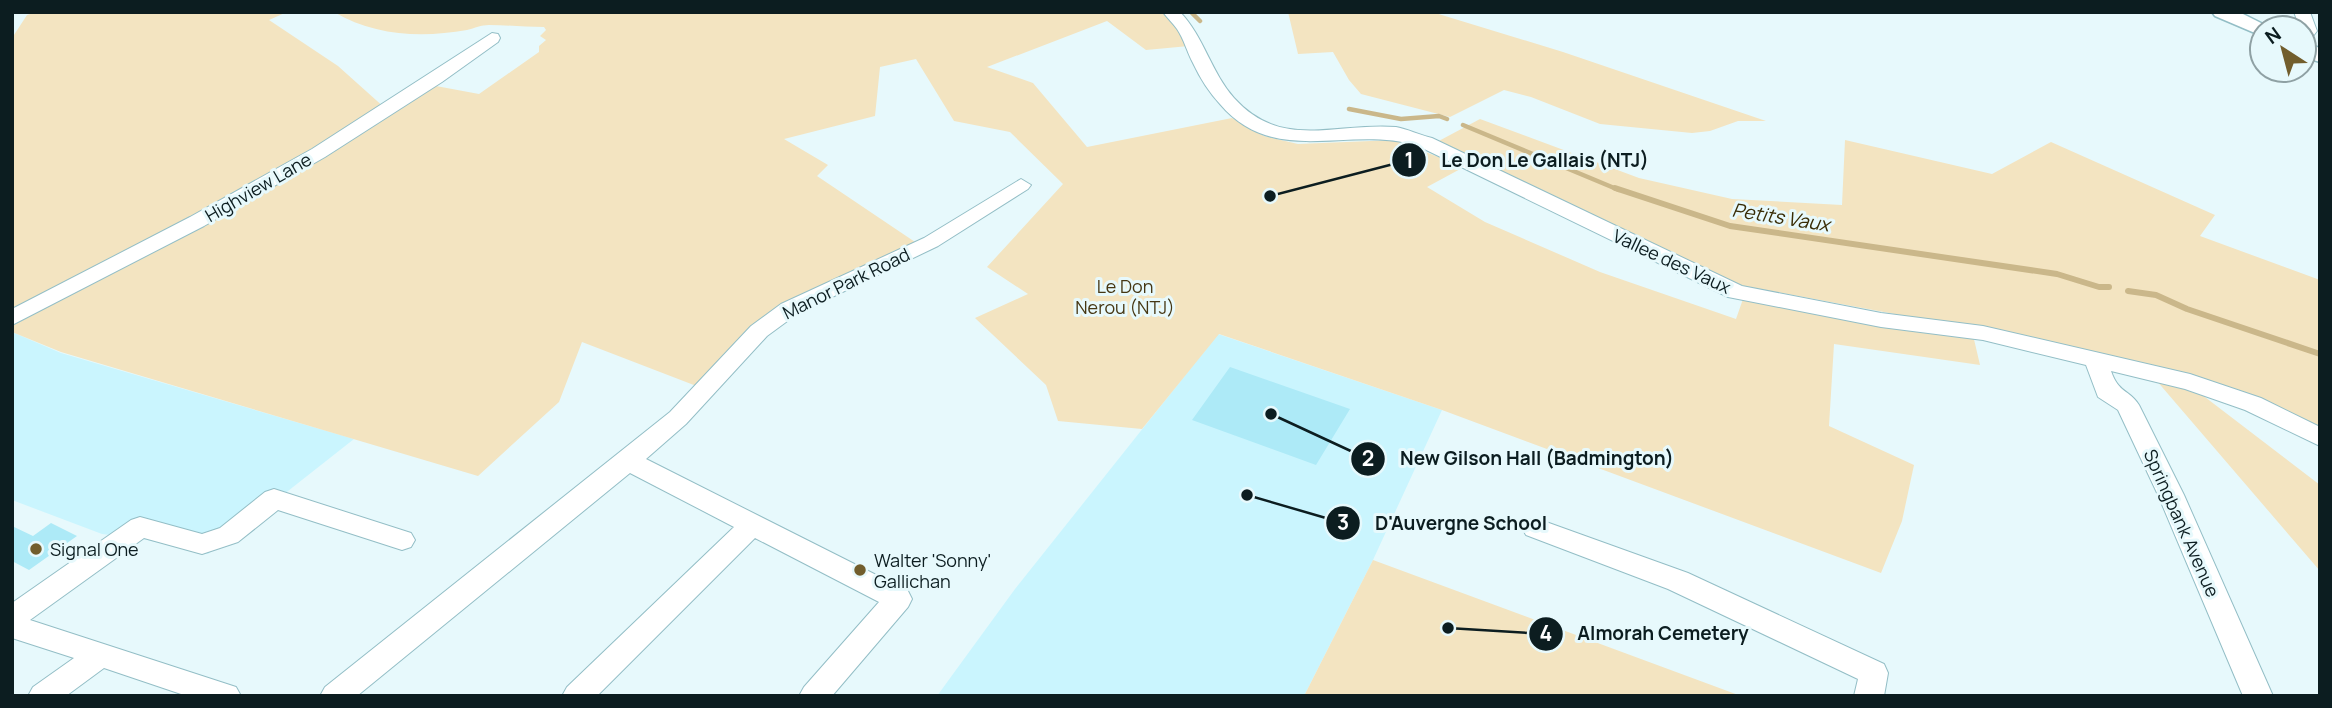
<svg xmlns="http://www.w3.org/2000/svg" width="2332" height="708" font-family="Manrope,sans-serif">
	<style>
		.built { fill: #caf5fe }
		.green { fill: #f3e4c1 }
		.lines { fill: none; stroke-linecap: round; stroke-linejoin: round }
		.stream-far1 { stroke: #cab78a; stroke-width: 4.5 }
		.stream { stroke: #cab78a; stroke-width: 6 }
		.building { fill: #adeaf7 }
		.minor-casing { stroke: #93bec6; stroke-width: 2 }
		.major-casing { stroke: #93bec6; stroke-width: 3 }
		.minor { fill: #fff; fill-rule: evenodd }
		.major { fill: #fff; fill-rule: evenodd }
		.poi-dot { fill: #725e2d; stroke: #e7f9fc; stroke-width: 2.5 }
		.labels { text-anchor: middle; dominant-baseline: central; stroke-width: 6; stroke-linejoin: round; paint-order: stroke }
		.street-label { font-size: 18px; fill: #0c1d20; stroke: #e7f9fc }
		.park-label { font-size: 18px; fill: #463713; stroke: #e7f9fc }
		.poi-label { font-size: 18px; fill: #0c1d20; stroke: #e7f9fc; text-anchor: start }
		.water-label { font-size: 19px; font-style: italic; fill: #382b04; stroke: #e7f9fc }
		.leader { fill: none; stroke: #0c1d20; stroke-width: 2.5 }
		.callout-dot { fill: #0c1d20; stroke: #e7f9fc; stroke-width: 2.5 }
		.mark-label { font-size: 21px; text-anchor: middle; font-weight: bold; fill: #fff }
		.callout-label { font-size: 19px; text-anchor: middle; font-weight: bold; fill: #0c1d20; stroke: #e7f9fc; stroke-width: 6; stroke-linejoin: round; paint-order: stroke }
	</style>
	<rect width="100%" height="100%" fill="#e7f9fc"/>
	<path class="built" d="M 12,332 L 61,353 L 354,439 L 208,554 L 143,539 L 102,534 L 12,500 Z
		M 1218,334 L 1442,410 L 1373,560 L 1304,696 L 937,696 L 1015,589 Z"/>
	<path class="green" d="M 36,12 L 287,12 L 269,20 L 338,66 L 386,109 L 12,316 L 12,38 L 27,15 Z
		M 334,12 L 1162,12 L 1178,28 L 1189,46 L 1146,50 L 1107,21 L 987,67 L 1033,83 L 1087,147 L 1232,118 L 1264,136 L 1298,144 L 1395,140 L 1464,167 L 1427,187 L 1485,222 L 1600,272 L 1736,319 L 1743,299 L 1973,335 L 1980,365 L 1834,344 L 1829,426 L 1914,465 L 1902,521 L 1881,573 L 1442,410 L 1219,334 L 1142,429 L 1058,421 L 1046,385 L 975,318 L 1028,294 L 987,267 L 1063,184 L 1010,132 L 954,121 L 916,59 L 880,67 L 875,116 L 784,139 L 828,165 L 817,176 L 918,244 L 790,303 L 699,387 L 582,342 L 559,402 L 478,476 L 61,352 L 12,332 L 12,326 L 240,203 L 436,86 L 479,94 L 539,52 L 539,46 L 546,40 L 540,36 L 546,30 L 544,27 C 525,27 507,25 489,25 C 481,25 475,28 467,30 C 422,38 374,36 334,12 Z
		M 1288,12 L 1432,12 L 1563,52 L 1766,121 L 1738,121 L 1710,131 L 1692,133 L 1600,124 L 1531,97 L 1504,90 L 1450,117 L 1361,94 L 1349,80 L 1333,52 L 1298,54 Z
		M 1480,119 L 1639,178 L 1732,199 L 1842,205 L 1845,140 L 1992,174 L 2051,142 L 2215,215 L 2200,236 L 2320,280 L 2320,430 L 2251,398 L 2181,372 L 2082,349 L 1739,285 L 1435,143 Z
		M 2156,380 L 2201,394 L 2320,485 L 2320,571 Z
		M 1373,560 L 1741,696 L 1304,696 Z"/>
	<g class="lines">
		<path class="stream-far1" d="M 1191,12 L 1200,21
			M 1349,109 L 1401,119 L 1439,116 L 1447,119
			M 1463,125 L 1619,190"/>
		<path class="stream" d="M 1615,188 L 1730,226 L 2057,274 L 2099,287 L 2109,287
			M 2128,291 L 2156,295 L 2187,309 L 2320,354"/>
	</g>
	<path class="building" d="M 1230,367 L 1350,409 L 1316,465 L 1192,420 Z
		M 51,523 L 77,536 L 29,570 L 12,561 L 12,526 L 33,536 Z"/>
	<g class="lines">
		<defs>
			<path id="minor" d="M 1163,12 L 1180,12 C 1204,37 1211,72 1234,98 C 1282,151 1335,122 1396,127 C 1407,129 1420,135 1432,138 L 1742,286 L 1881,313 L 1983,326 L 2190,374 L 2261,398 L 2320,427 L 2320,446 L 2245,410 L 2185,389 L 2111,371 C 2119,394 2129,389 2139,405 L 2184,495 L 2273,696 L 2243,696 L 2158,495 L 2118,410 L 2098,397 L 2086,365 L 1983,340 L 1881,327 L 1728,297 L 1418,146 C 1349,124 1275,169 1220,104 C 1209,92 1200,78 1193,63 C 1187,52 1184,39 1177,29 C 1173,23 1167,18 1163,12 Z
				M 2294,12 L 2310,12 L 2317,31 L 2310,40 L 2304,41 L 2304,28 L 2300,28 Z
				M 492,33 L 498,34 L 500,38 L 498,42 L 442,82 L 325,157 L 204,226 L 12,325 L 12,309 L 190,217 L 312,149 Z
				M 1021,179 L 1031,185 L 1028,189 L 938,246 L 797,314 L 767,336 L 686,424 L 646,459 L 908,591 L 912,599 L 908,607 L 832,696 L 799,696 L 804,687 L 879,602 L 755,538 L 597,696 L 562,696 L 567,687 L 734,527 L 630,473 L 357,696 L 320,696 L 325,687 L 670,412 L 751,326 L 781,304 L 924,238 Z
				M 274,489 L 411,533 L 415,540 L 411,547 L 402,550 L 278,510 L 238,542 L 202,554 L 144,538 L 30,620 L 236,687 L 241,696 L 187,696 L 104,668 L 66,696 L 28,696 L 33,687 L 74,658 L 12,638 L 12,603 L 131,520 L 140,517 L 202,534 L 220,528 L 265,492 Z
				M 1535,518 L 1688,573 L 1884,664 L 1888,673 L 1884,696 L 1854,696 L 1858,679 L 1668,589 L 1526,535 L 1522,528 L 1526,521 Z"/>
			<path id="major" d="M 2212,12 L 2239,12 L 2271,28 L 2262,28 L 2262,36 L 2215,16 Z
				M 2304,43 L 2320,48 L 2320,62 L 2304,57 Z"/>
		</defs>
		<use href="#minor" class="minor-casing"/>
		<use href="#major" class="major-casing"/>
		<use href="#minor" class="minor"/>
		<use href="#major" class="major"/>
	</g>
	<g class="poi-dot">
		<circle cx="36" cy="549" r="7"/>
		<circle cx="860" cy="570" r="7"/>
	</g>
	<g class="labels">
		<g class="street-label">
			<text transform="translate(258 187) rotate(-30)">Highview Lane</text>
			<text transform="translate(1672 261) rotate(25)">Vallee des Vaux</text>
			<text transform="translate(846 283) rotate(-26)">Manor Park Road</text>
			<text transform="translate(2182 523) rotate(66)">Springbank Avenue</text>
		</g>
		<g class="park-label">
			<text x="1125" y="286">Le Don<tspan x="1125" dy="21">Nerou (NTJ)</tspan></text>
		</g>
		<g class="poi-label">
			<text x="50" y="549">Signal One</text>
			<text x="874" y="560">Walter 'Sonny'<tspan x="874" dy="21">Gallichan</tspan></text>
		</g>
		<g class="water-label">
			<text transform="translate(1781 217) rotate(9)">Petits Vaux</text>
		</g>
	</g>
	<path class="leader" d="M1270 196L1409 160M1271 414L1368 459M1247 495L1343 523M1448 628L1546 634"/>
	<g class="callout-dot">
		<circle cx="1270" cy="196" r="7"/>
		<circle cx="1271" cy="414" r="7"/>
		<circle cx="1247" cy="495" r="7"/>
		<circle cx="1448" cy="628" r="7"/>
		<circle cx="1409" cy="160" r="18"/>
		<circle cx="1368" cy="459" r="18"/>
		<circle cx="1343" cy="523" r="18"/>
		<circle cx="1546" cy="634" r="18"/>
	</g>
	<g class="mark-label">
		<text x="1409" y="168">1</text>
		<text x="1368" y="466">2</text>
		<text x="1343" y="530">3</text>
		<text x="1546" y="641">4</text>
	</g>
	<g class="callout-label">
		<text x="1545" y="167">Le Don Le Gallais (NTJ)</text>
		<text x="1537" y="465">New Gilson Hall (Badmington)</text>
		<text x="1461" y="530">D'Auvergne School</text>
		<text x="1663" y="640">Almorah Cemetery</text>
	</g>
	<rect width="2332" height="708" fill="none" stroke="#0c1d20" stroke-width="28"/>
	<g transform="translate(2283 49) rotate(324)"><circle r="33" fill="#e7f9fc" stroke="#8fa1a4" stroke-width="2"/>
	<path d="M0-5L12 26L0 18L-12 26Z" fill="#725e2d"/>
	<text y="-10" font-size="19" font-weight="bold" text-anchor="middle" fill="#0c1d20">N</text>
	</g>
</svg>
